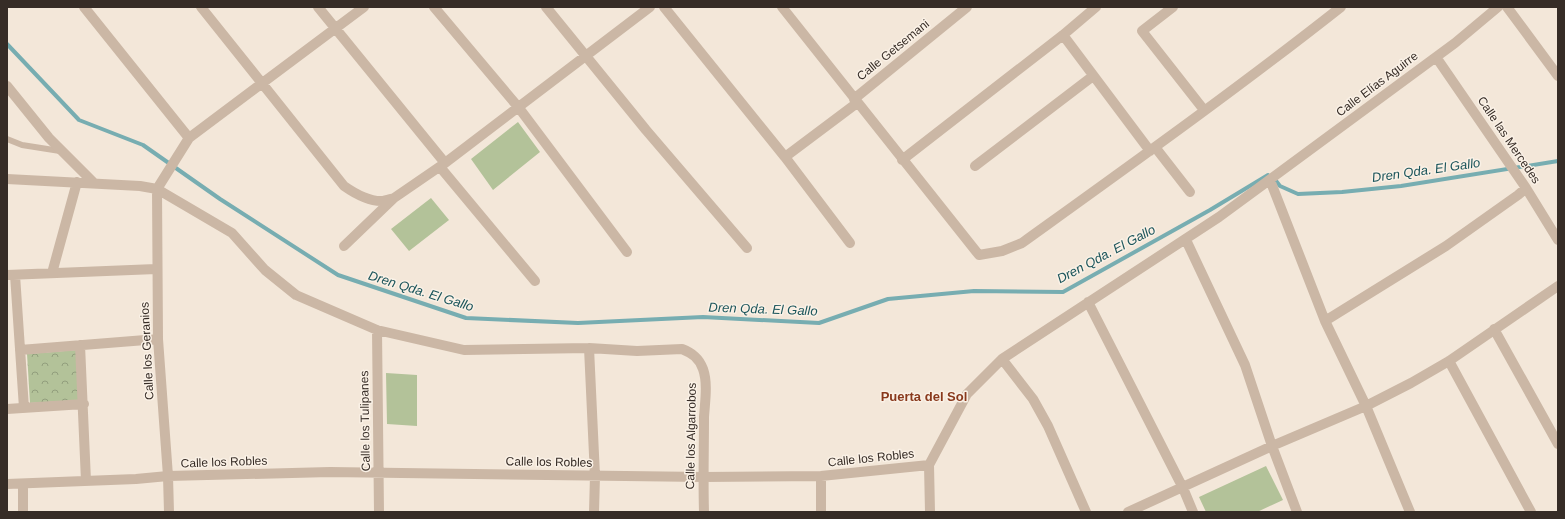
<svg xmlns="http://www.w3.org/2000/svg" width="1565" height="519" font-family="Arial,sans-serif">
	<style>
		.forest { fill: url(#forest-crowns) }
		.garden { fill: #b3c299 }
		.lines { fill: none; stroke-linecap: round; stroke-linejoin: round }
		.stream { stroke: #77adb1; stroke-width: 4 }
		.lane { stroke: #cbb7a5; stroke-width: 6 }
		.street { stroke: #cbb7a5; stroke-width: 10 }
		.labels { text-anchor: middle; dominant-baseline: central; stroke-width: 3; stroke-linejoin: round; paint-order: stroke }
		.street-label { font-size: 12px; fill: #362c26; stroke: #faf1e6 }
		.water-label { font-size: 13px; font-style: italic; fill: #1a545a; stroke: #faf1e6 }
		.neighbourhood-label { font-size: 13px; font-weight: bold; fill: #89391c; stroke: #faf1e6 }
	</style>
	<defs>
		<pattern id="forest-crowns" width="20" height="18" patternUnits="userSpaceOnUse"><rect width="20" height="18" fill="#b3c299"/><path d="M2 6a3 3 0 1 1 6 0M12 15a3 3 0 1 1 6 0" fill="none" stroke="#929e7d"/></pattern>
	</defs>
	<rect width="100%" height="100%" fill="#f3e7d9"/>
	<path class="forest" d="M 77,350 L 80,400 L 30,403 L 27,354 Z"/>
	<path class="garden" d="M 518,122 L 540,152 L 493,190 L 471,159 Z
		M 431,198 L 449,220 L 409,251 L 391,229 Z
		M 386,373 L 417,375 L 417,426 L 387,424 Z
		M 1266,466 L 1283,500 L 1257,512 L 1206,512 L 1199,497 Z"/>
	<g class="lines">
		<path class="stream" d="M 7,44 L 79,120 L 143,145 L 220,199 L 338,275 L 466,318 L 578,323 L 703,317 L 819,323 L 888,299 L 974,291 L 1063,292 L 1210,210 L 1268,175
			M 1273,177 L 1280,186 L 1298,194 L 1342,192 L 1401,186 L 1558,161"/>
		<path class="lane" d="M 7,139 L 22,145 L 60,151"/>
		<path class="street" d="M 84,7 L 189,138
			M 201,7 L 344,186 C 354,193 368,201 381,201 C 385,201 390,199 394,198
			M 318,7 L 445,163
			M 434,7 L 519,108 L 627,252
			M 546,7 L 646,130 L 747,248
			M 664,7 L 785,157 L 850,243
			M 782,7 L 979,255 L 1002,251 L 1022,243 C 1129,166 1237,89 1341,7
			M 1173,7 L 1142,31 L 1204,110
			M 1507,7 L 1558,76
			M 1063,35 L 1150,151
			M 1436,57 L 1526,188 L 1558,240
			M 7,86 L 49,138 L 94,183
			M 854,99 L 967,7
			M 1155,147 L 1190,192
			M 785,157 L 857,103
			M 902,160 L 1063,35 L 1096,7
			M 975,166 L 1093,76
			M 440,167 L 535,281
			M 7,179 L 140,186 L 157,189 L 232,233 L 265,270 L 296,295 L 377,330 L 464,350 L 589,348 L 637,351 L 682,349 C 692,353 699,358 703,369 C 708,383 705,402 704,417 C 704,449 703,480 704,512
			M 1270,180 L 1325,321 L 1366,406 L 1410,512
			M 157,189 L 158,339 L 168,476 L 169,512
			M 157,189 L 189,138 L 364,7
			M 1186,240 L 1245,365 L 1272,446 L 1297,512
			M 344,246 L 394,198 L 445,163 L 650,7
			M 52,273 L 77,182
			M 7,275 L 156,269
			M 15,275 L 24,408
			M 1088,302 L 1183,488 L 1193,512
			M 1325,321 L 1446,246 L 1518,195 L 1526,188
			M 1494,329 L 1558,444
			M 377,330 L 379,512
			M 80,345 L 86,481
			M 589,348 L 595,476 L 594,512
			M 20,350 L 158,339
			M 1002,359 L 1033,399 L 1048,426 L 1086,512
			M 1449,361 L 1531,512
			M 7,409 L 84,404
			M 7,484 L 136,479 L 168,476 L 330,472 L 703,477 L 821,476 L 929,465
			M 23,484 L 23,512
			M 821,512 L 821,476
			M 930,512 L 929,465 L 967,394 L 1002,359 L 1219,217 L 1455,43 L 1498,7
			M 1128,512 L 1272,446 L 1366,406 L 1411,383 L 1449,361 L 1558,286"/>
	</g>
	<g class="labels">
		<g class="street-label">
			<text transform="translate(893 50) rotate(-39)">Calle Getsemani</text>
			<text transform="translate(1377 84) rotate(-37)">Calle Elías Aguirre</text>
			<text transform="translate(1509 140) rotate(56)">Calle las Mercedes</text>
			<text transform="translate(147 351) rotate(-93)">Calle los Geranios</text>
			<text transform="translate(365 421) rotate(-91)">Calle los Tulipanes</text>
			<text transform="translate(691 436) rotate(-89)">Calle los Algarrobos</text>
			<text transform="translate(871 458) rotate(-6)">Calle los Robles</text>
			<text transform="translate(224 462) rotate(-2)">Calle los Robles</text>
			<text transform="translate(549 462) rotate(1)">Calle los Robles</text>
		</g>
		<g class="water-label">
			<text transform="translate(1426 170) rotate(-8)">Dren Qda. El Gallo</text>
			<text transform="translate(1106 254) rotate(-28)">Dren Qda. El Gallo</text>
			<text transform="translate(421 291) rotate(17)">Dren Qda. El Gallo</text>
			<text transform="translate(763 309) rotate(2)">Dren Qda. El Gallo</text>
		</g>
		<g class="neighbourhood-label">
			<text x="924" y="396">Puerta del Sol</text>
		</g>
	</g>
	<rect width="1565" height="519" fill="none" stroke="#362c26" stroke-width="16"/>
</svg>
